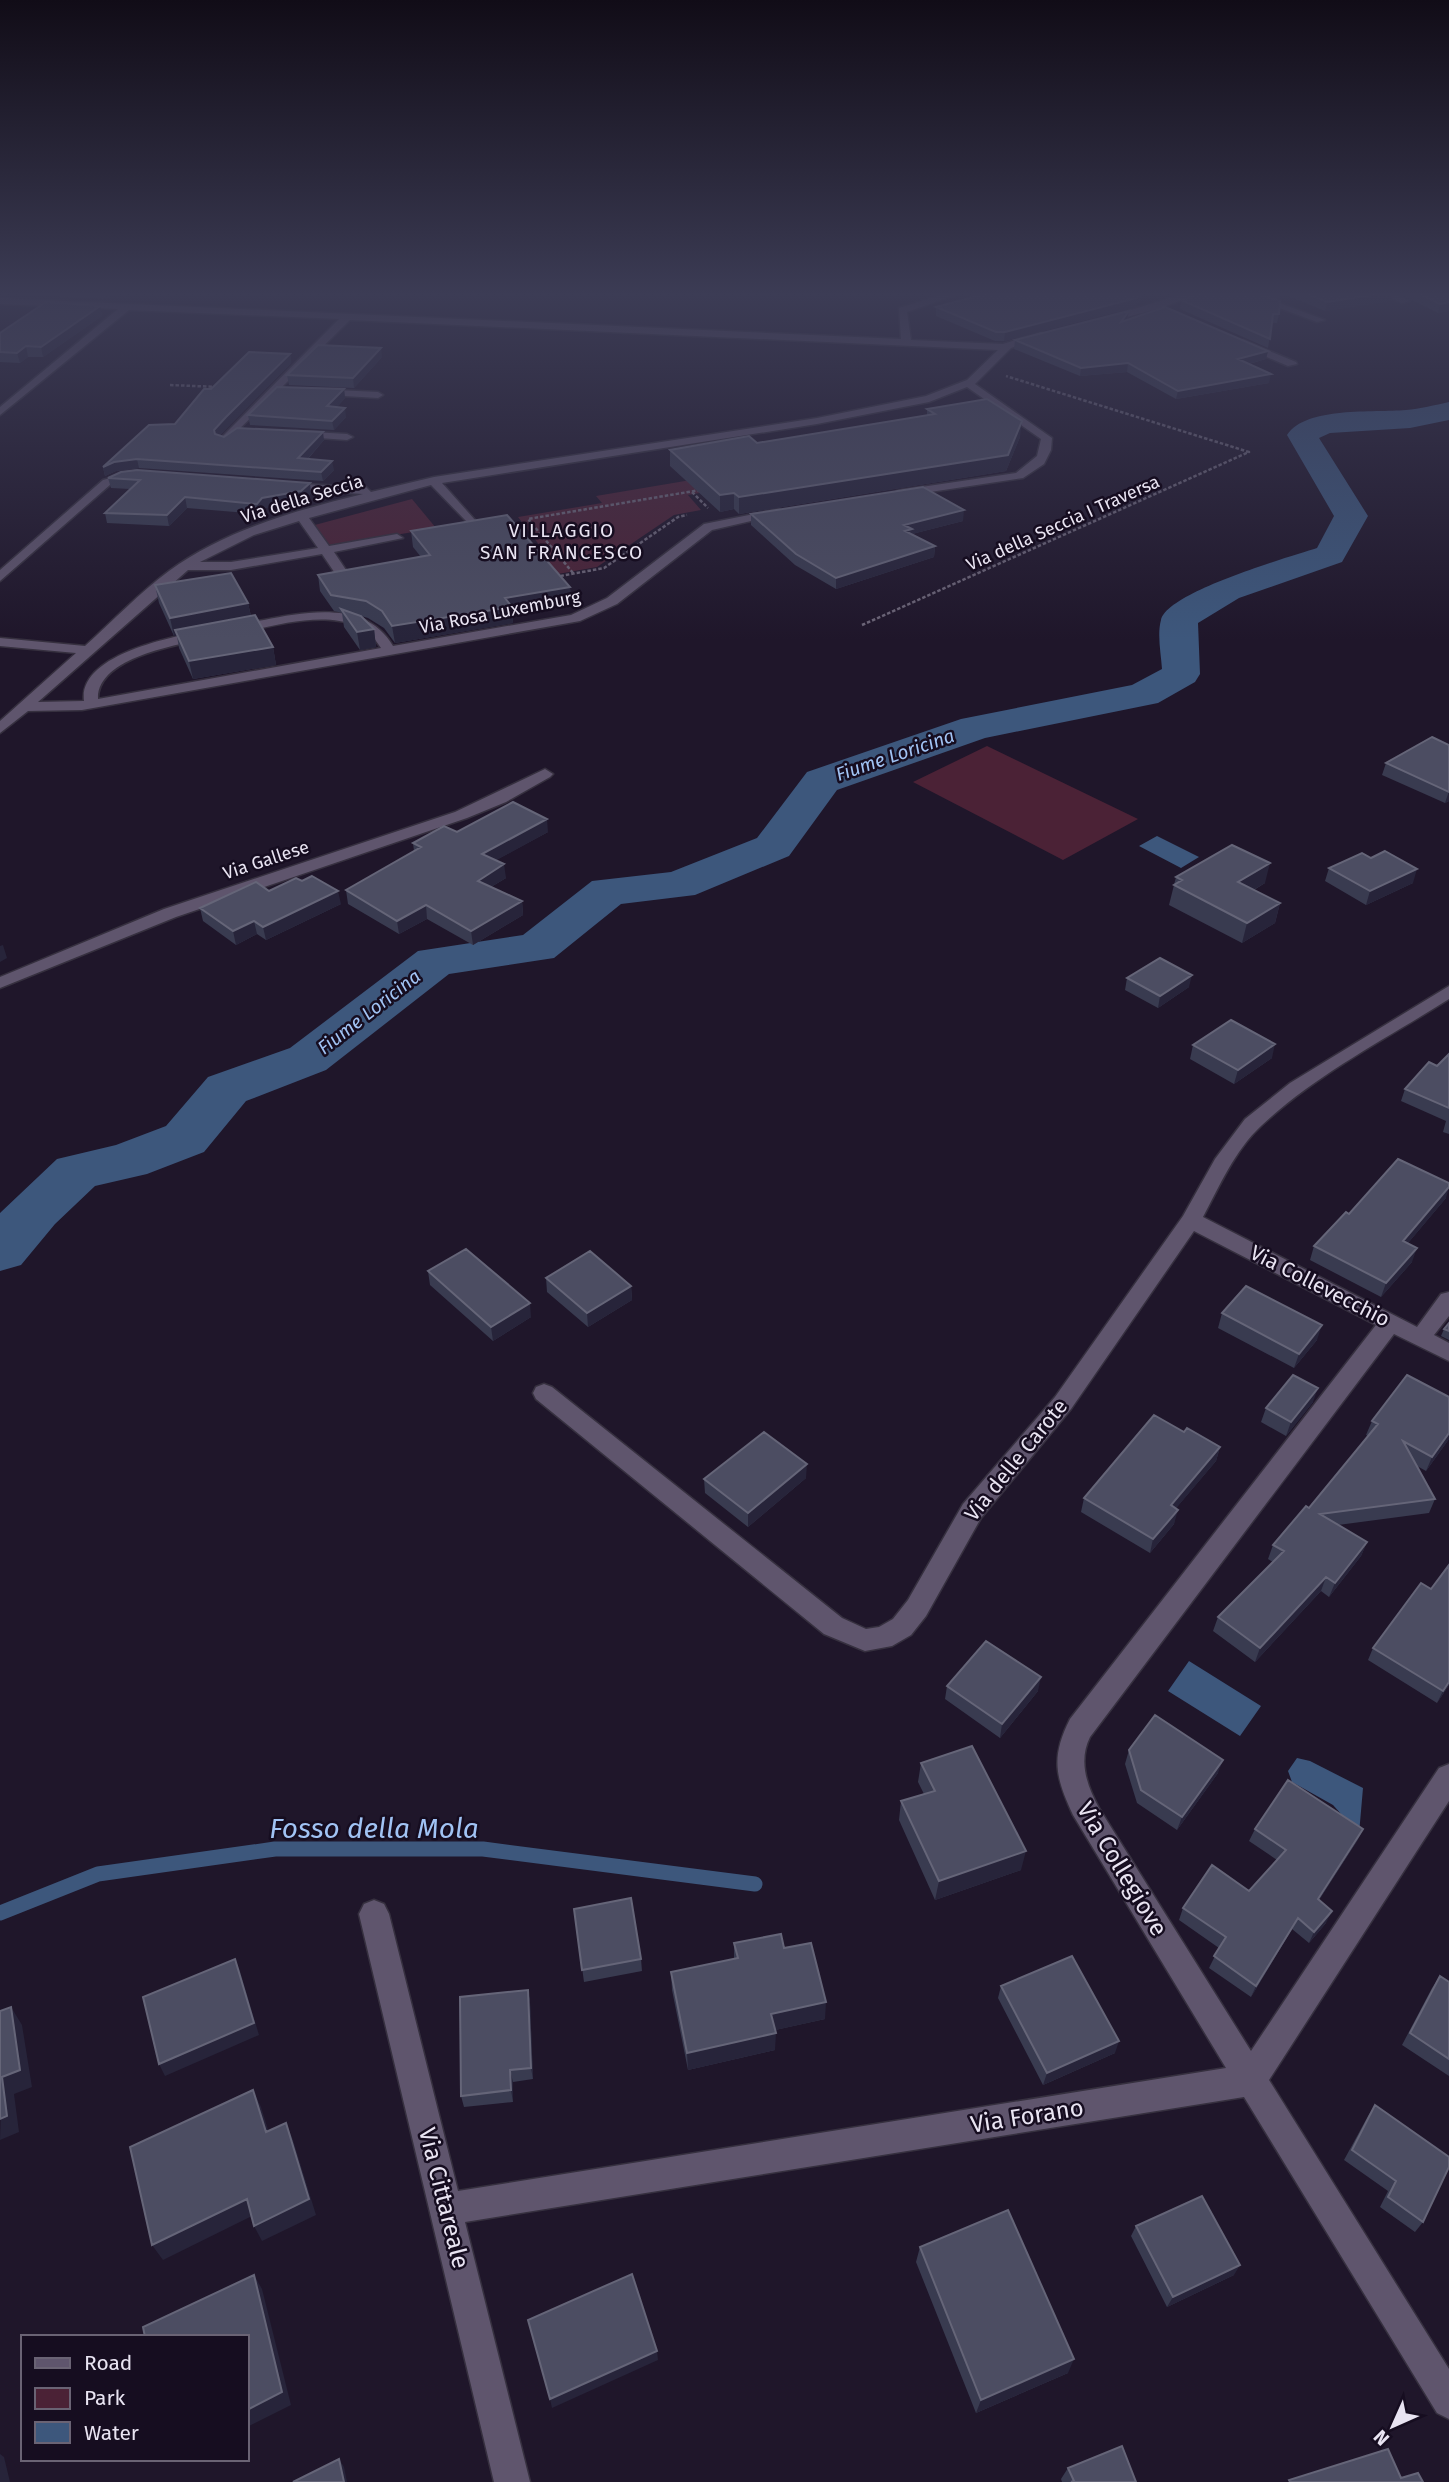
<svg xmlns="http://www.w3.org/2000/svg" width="1449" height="2482" font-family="'Fira Sans',sans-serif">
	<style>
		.green { fill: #4b2236 }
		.water { fill: #3d577c }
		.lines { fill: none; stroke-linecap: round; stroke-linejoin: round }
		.stream { stroke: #3d577c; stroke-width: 15 }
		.river { fill: #3d577c; fill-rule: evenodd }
		.minor-casing { stroke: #36303f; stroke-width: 3 }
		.path { stroke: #6c6577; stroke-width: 2.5; stroke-dasharray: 3.5 2; stroke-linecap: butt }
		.minor { fill: #5f556d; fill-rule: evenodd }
		.wall { fill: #393b50 }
		.shaded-wall { fill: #27243a }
		.building { fill: #4c4d62; stroke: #656578; stroke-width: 2 }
		.labels { text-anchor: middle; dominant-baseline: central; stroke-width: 5; stroke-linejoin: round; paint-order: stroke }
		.far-street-label { font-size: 18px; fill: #e9e4f2; stroke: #160d20 }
		.far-neighbourhood-label { font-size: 19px; letter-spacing: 2px; fill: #e9e4f2; stroke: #160d20 }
		.far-water-label { font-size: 19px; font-style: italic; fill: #a1c3f4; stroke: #160d20 }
		.street-label { font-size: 21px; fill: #e9e4f2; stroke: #160d20 }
		.near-street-label { font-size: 24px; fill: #e9e4f2; stroke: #160d20 }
		.near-water-label { font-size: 28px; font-style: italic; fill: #a1c3f4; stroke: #160d20 }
	</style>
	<rect width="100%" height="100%" fill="#1f162a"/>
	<path class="green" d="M 762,468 L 775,480 L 688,495 L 701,510 L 674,515 L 597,567 L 470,590 L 441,562 L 540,546 L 518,517 L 602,503 L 596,496 Z
		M 412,499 L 436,528 L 326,547 L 311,526 Z
		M 987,746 L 1138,819 L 1063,860 L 913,782 Z"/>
	<path class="water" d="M 1157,836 L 1199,857 L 1181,868 L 1139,846 Z
		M 1189,1661 L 1261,1706 L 1240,1736 L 1168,1691 Z
		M 1297,1758 L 1310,1761 L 1363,1788 L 1359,1834 L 1333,1805 L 1292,1782 L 1288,1771 Z"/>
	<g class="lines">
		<path class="stream" d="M 0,1913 L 98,1874 L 275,1849 L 483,1849 L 755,1884"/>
		<path class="river" d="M 1449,402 L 1449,420 L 1410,428 L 1330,433 L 1319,438 L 1368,516 L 1342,562 L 1239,598 L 1198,623 L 1200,674 L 1195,682 L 1158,703 L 985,738 L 837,790 L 789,856 L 695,895 L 621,904 L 554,958 L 449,974 L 326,1070 L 246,1101 L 204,1152 L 147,1174 L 95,1186 L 55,1224 L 21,1265 L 0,1271 L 0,1213 L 57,1159 L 116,1145 L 166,1126 L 208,1077 L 290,1048 L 418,951 L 523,935 L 592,881 L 671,872 L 757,838 L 807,772 L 961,719 L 1132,685 L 1162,669 C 1161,654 1157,634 1161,620 C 1167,592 1289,557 1317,548 L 1334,516 L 1287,435 C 1306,406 1374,413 1406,410 C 1420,409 1435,405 1449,402 Z"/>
		<defs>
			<path id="minor" d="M 947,293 L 961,293 L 907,312 L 911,340 L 1003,344 L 1041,332 L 1046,335 L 1011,348 L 975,384 L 1052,438 L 1051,450 L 1044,464 L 1023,478 L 897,497 L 897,491 L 901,490 L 1016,473 L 1037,456 L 1041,439 L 967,387 L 929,402 L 817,424 L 442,483 L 475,520 L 469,524 L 431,485 L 309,518 L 329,546 L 397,534 L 403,538 L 334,552 L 352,579 L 351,582 L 341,582 L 322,554 L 231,570 L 188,570 L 38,702 L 84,701 C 78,655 171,637 203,631 L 208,632 L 208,638 C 178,645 97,657 98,699 L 381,648 C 353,600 279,625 235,634 L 228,630 C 237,623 253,622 264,620 C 309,611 367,601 393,646 L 571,615 L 607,598 L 704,524 L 779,509 L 785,513 L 712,530 L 617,604 L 580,621 L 82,710 L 28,711 L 0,733 L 0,721 L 76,653 L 0,646 L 0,638 L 85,646 C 113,621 139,593 169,571 C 225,530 297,510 363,494 L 283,489 L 279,487 L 279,483 L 366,487 L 371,492 L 434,477 L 817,418 L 926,396 L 967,380 L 998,350 L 350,320 L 224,444 L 220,443 L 220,439 L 339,319 L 129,310 L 0,415 L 0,407 L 118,309 L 0,304 L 0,298 L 901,339 L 899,308 ZM 299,521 L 318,548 L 231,562 L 200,562 L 254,535 Z
				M 1186,293 L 1200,293 L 1161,308 L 1100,324 L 1095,321 Z
				M 1239,293 L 1253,293 L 1325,320 L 1317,322 Z
				M 1379,293 L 1392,293 L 1410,301 L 1402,303 Z
				M 1243,340 L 1296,362 L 1297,364 L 1288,366 L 1239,345 Z
				M 315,389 L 378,392 L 383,395 L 378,398 L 311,394 L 310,392 Z
				M 295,431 L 347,434 L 353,437 L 347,440 L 291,436 L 289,434 Z
				M 135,471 L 139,472 L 139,476 L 111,484 L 0,581 L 0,570 L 103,480 Z
				M 545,769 L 553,774 L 550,777 L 506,802 L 467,818 L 176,917 L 0,988 L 0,977 L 164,909 L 455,812 Z
				M 1449,986 L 1449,999 C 1386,1039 1315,1075 1261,1126 C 1235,1150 1219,1187 1203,1217 L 1417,1327 L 1441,1294 L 1449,1292 L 1449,1316 L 1434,1335 L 1449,1343 L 1449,1361 L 1394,1334 L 1090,1737 C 1078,1761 1087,1786 1099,1808 L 1251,2051 L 1439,1768 L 1449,1764 L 1449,1801 L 1269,2080 L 1449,2369 L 1449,2419 L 1437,2413 L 1244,2097 L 465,2222 L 530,2482 L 494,2482 L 359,1914 L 364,1904 L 374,1900 L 384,1904 L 389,1914 L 458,2191 L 1226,2068 L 1073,1815 C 1056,1778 1050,1758 1070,1719 L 1376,1325 L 1194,1231 L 1071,1409 L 981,1518 L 926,1616 L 911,1635 L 892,1646 L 865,1651 L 824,1634 L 536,1399 L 533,1393 L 536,1387 L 544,1384 L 552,1387 L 842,1618 L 866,1629 L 879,1627 L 893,1619 L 908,1600 L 963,1504 L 1055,1397 L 1183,1216 L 1215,1159 L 1245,1119 L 1290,1083 Z"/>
		</defs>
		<use href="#minor" class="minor-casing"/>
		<path class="path" d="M 170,385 L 218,387
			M 692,492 L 708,508
			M 573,573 L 528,519 L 700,490
			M 555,577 L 604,568 L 678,517 L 687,515
			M 862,625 L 1249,452 L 1006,376"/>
		<use href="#minor" class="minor"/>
	</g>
	<path class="wall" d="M 0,293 L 115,293 L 106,299 Z
		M 988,293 L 1145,293 L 1135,307 L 1004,341 L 995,341 L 936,316 L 936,307 Z
		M 1260,293 L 1280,293 L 1279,300 Z
		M 1281,293 L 1392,293 L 1390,301 L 1325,311 Z
		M 1398,293 L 1449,293 L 1449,311 L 1438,313 Z
		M 1181,300 L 1279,314 L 1277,323 L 1272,323 L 1268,348 L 1180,309 Z
		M 100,306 L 102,316 L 43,357 L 28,357 L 20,363 L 0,362 L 0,333 Z
		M 1129,311 L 1127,320 L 1268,351 L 1266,359 L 1249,364 L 1269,383 L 1176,399 L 1127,372 L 1080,376 L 1014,349 L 1015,340 Z
		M 290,354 L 291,363 L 219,436 L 224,437 L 324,440 L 308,459 L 334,470 L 323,481 L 139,468 L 116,471 L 105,476 L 103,467 L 175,424 L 211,389 Z
		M 382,357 L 354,388 L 289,385 L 287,375 Z
		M 344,389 L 345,398 L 337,407 L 346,417 L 334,430 L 250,425 L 248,415 Z
		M 927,409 L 1020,437 L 1006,471 L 739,514 L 734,509 L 720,512 L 670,466 L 670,450 L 757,443 L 927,415 Z
		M 108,478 L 311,493 L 303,501 L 264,508 L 259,514 L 187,508 L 169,526 L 107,523 L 105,513 L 130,489 L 111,488 Z
		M 751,514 L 963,521 L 912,534 L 935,546 L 934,557 L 836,589 L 795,565 L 751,525 Z
		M 411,531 L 570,587 L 571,603 L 512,613 L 513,623 L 395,643 L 384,628 L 368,618 L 361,616 L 374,629 L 376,647 L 360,650 L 344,627 L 342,613 L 334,611 L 320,591 L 318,575 L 421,557 L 413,547 Z
		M 155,585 L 248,603 L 251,616 L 273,647 L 276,665 L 193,679 L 179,648 L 177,636 L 174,636 L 159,603 Z
		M 1449,745 L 1449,801 L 1445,803 L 1382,775 L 1386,763 Z
		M 457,832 L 548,832 L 496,860 L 506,878 L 491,887 L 522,901 L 523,915 L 473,945 L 427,919 L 399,934 L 348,904 L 346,890 L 414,851 L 413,843 Z
		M 1329,868 L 1413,883 L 1366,905 L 1325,881 Z
		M 1176,877 L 1265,883 L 1254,890 L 1280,903 L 1275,923 L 1242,943 L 1169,905 Z
		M 269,891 L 341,904 L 266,940 L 257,934 L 236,945 L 203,921 L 200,908 Z
		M 1127,978 L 1189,987 L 1158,1008 L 1125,990 Z
		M 1193,1045 L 1272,1058 L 1234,1084 L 1190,1059 Z
		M 1449,1054 L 1449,1134 L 1443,1132 L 1446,1121 L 1401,1101 L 1405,1089 L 1437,1066 Z
		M 1446,1198 L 1408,1243 L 1412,1262 L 1381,1297 L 1310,1260 L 1314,1246 L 1349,1214 Z
		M 428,1271 L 531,1317 L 493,1341 L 430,1285 Z
		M 546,1278 L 631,1286 L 632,1300 L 588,1327 L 547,1292 Z
		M 1222,1313 L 1317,1340 L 1294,1368 L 1218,1328 Z
		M 1449,1323 L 1449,1340 L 1441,1336 L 1444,1329 Z
		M 1313,1402 L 1286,1436 L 1261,1422 L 1266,1408 Z
		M 1372,1421 L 1449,1439 L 1426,1471 L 1417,1466 L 1435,1499 L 1429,1513 L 1338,1525 L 1367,1542 L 1361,1556 L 1329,1597 L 1321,1591 L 1255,1662 L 1213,1631 L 1218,1617 L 1273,1562 L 1268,1559 L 1273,1545 L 1309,1508 L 1368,1436 L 1366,1435 Z
		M 1184,1432 L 1220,1447 L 1216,1461 L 1176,1508 L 1174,1524 L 1150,1553 L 1081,1512 L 1084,1498 Z
		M 806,1478 L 748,1527 L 705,1493 L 704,1479 Z
		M 1431,1589 L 1449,1685 L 1437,1703 L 1368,1660 L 1373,1648 Z
		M 947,1686 L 1038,1691 L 1000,1738 L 945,1699 Z
		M 1129,1750 L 1218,1773 L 1177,1830 L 1137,1803 L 1125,1764 Z
		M 921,1763 L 1021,1870 L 935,1900 L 899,1820 L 901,1801 L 924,1794 L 918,1782 Z
		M 1255,1829 L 1363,1829 L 1357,1841 L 1319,1900 L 1326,1923 L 1309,1943 L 1292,1929 L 1251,1997 L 1209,1968 L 1219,1948 L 1179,1920 L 1183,1908 L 1249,1891 L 1277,1860 L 1249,1841 Z
		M 574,1909 L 641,1959 L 642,1971 L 584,1982 Z
		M 734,1943 L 784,1948 L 825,2019 L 775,2030 L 775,2050 L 688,2070 L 672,1990 L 671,1972 L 734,1959 Z
		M 1440,1976 L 1449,1982 L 1449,2076 L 1402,2045 L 1432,1988 Z
		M 1001,1986 L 1115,2053 L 1043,2085 L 998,1998 Z
		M 528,1990 L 530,2002 L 533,2079 L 513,2082 L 513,2102 L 464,2107 L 461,2096 Z
		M 1375,2105 L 1423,2222 L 1415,2232 L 1380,2207 L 1388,2191 L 1344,2160 L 1368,2116 Z
		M 1136,2226 L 1234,2275 L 1167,2307 L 1131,2236 Z
		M 920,2247 L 1068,2373 L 976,2413 L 916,2262 Z
		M 1068,2468 L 1136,2482 L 1062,2482 L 1061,2479 Z"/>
	<path class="shaded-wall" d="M 104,293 L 115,293 L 106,299 Z
		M 1140,293 L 1145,293 L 1135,307 L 1004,341 L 1005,332 Z
		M 1385,293 L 1392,293 L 1390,301 L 1325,311 L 1327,302 Z
		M 1449,302 L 1449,311 L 1438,313 L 1440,304 Z
		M 100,306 L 102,316 L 43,357 L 41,347 Z
		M 1129,311 L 1127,319 L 1120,331 L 1121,322 Z
		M 26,346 L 28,357 L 20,363 L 17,353 Z
		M 381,348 L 382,357 L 354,388 L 353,378 Z
		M 1268,351 L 1266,359 L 1236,367 L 1238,359 Z
		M 290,354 L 291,363 L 216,439 L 214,430 Z
		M 1128,363 L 1127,372 L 1080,376 L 1081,368 Z
		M 1271,374 L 1269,383 L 1176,399 L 1178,391 Z
		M 344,389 L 345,398 L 329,416 L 327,406 Z
		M 345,408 L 346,417 L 334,430 L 332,421 Z
		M 1022,421 L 1020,437 L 1006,471 L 739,514 L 739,497 Z
		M 323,432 L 324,440 L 300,467 L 298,458 Z
		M 137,459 L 139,468 L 116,471 L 105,476 L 103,467 L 114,462 Z
		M 332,461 L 334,470 L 323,481 L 321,472 Z
		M 310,483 L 311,493 L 303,501 L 264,508 L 259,514 L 257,504 L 262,498 Z
		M 734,493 L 734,509 L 720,512 L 720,495 Z
		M 185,497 L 187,508 L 169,526 L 167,515 Z
		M 964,510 L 963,521 L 912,534 L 911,540 L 904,542 L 904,525 Z
		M 935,546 L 934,557 L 836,589 L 836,578 Z
		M 570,587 L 571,603 L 512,613 L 513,623 L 395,643 L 392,626 L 505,598 Z
		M 248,603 L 252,621 L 175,630 L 177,636 L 174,636 L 170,618 Z
		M 374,629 L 376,647 L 360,650 L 357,632 Z
		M 273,647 L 276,665 L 193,679 L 189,661 Z
		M 1449,791 L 1449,801 L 1445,803 Z
		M 547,819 L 548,832 L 484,867 L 482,854 Z
		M 1270,863 L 1265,883 L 1233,902 L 1238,882 Z
		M 504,864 L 506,878 L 479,894 L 478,881 Z
		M 1417,869 L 1413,883 L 1366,905 L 1370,891 Z
		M 338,891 L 341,904 L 266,940 L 263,927 Z
		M 522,901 L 523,915 L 473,945 L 471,931 Z
		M 1280,903 L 1275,923 L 1242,943 L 1247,923 Z
		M 426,905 L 427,919 L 399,934 L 397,921 Z
		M 254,921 L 257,934 L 236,945 L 233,931 Z
		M 3,945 L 7,958 L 0,962 L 0,946 Z
		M 1192,975 L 1189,987 L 1158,1008 L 1160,996 Z
		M 1275,1044 L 1272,1058 L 1234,1084 L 1238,1070 Z
		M 1449,1187 L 1446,1198 L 1398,1255 L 1403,1241 Z
		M 1417,1248 L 1412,1262 L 1381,1297 L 1386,1283 Z
		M 631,1286 L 632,1300 L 588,1327 L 587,1313 Z
		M 530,1303 L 531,1317 L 493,1341 L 491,1327 Z
		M 1322,1325 L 1317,1340 L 1294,1368 L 1299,1354 Z
		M 1318,1388 L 1313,1402 L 1286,1436 L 1291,1422 Z
		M 1449,1433 L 1449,1439 L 1426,1471 L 1432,1457 Z
		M 1220,1447 L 1216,1461 L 1167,1519 L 1171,1505 Z
		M 807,1464 L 806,1478 L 748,1527 L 748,1513 Z
		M 1178,1510 L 1174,1524 L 1150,1553 L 1153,1539 Z
		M 1367,1542 L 1361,1556 L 1329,1597 L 1335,1583 Z
		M 1326,1577 L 1321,1591 L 1255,1662 L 1260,1648 Z
		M 1041,1677 L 1038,1691 L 1000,1738 L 1002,1724 Z
		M 1449,1682 L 1449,1685 L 1437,1703 L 1443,1691 Z
		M 1223,1760 L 1218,1773 L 1177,1830 L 1182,1817 Z
		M 1363,1829 L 1357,1841 L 1312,1911 L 1318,1899 Z
		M 1026,1851 L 1021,1870 L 935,1900 L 939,1881 Z
		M 1332,1911 L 1326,1923 L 1309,1943 L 1314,1932 Z
		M 1298,1918 L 1292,1929 L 1251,1997 L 1256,1986 Z
		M 235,1959 L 240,1971 L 259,2035 L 165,2076 L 159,2064 Z
		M 528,1990 L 530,2002 L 533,2079 L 531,2068 Z
		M 826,2002 L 825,2019 L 771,2031 L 771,2014 Z
		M 11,2007 L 22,2025 L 32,2087 L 14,2094 L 19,2132 L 0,2140 L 2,2077 Z
		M 776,2033 L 775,2050 L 688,2070 L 687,2053 Z
		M 1119,2041 L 1115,2053 L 1043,2085 L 1047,2073 Z
		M 510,2070 L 513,2082 L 513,2102 L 511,2090 Z
		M 253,2090 L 261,2107 L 274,2149 L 266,2132 Z
		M 286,2123 L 293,2140 L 316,2215 L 262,2241 L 254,2226 Z
		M 247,2199 L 256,2214 L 163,2260 L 152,2245 Z
		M 1240,2265 L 1234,2275 L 1167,2307 L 1173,2297 Z
		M 254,2275 L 262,2289 L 291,2405 L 247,2427 Z
		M 657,2351 L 658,2360 L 552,2408 L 550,2399 Z
		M 1074,2359 L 1068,2373 L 976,2413 L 981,2400 Z
		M 0,2454 L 4,2457 L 10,2482 L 0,2482 Z
		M 339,2459 L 344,2467 L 347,2482 L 344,2482 Z"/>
	<path class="building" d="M 988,293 L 1140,293 L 1137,298 L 1005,332 L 996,332 L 936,307 Z
		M 1202,293 L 1257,293 L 1280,301 L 1279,314 L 1273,314 L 1270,339 L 1181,300 Z
		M 1305,293 L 1385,293 L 1327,302 Z
		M 1418,293 L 1449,293 L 1449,302 L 1440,304 Z
		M 46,302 L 100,306 L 41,347 L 26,346 L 17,353 L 0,352 L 0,333 Z
		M 1165,307 L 1268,351 L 1238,359 L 1271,374 L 1178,391 L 1128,363 L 1081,368 L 1015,340 L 1129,311 L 1121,322 Z
		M 318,345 L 381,348 L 353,378 L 287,375 Z
		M 249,352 L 290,354 L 226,417 L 214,430 L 215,434 L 224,437 L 237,428 L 323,432 L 298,458 L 332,461 L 321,472 L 137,459 L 114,462 L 103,467 L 149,425 L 175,424 L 204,389 L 211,389 Z
		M 277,387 L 344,389 L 327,406 L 345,408 L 332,421 L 248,415 Z
		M 987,399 L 1022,421 L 1008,455 L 739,497 L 734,493 L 720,495 L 670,450 L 749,436 L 757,443 L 935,414 L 927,409 Z
		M 137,470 L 310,483 L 301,491 L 262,498 L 257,504 L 185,497 L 167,515 L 105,513 L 140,480 L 108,478 L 121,472 Z
		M 923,487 L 964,510 L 904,525 L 912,529 L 905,531 L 935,546 L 836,578 L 796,554 L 751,514 Z
		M 507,515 L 570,587 L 505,598 L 512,607 L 392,626 L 382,611 L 366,601 L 331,595 L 318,575 L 430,555 L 411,531 Z
		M 231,573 L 248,603 L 170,618 L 155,585 Z
		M 341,609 L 361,616 L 374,629 L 357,632 Z
		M 255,615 L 273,647 L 189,661 L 175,630 Z
		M 1432,737 L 1449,745 L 1449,792 L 1386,763 Z
		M 513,802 L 547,819 L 482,854 L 504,864 L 478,881 L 522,901 L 471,931 L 426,905 L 397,921 L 346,890 L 421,847 L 413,843 L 444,826 L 457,832 Z
		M 1232,845 L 1270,863 L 1238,882 L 1280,903 L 1247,923 L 1174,885 L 1182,880 L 1176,877 Z
		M 1385,851 L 1417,869 L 1370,891 L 1329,868 L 1362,853 L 1371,858 Z
		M 312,876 L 338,891 L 263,927 L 254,921 L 233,931 L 200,908 L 256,882 L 269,891 L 296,878 L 302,881 Z
		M 1160,958 L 1192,975 L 1160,996 L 1127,978 Z
		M 1231,1020 L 1275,1044 L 1238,1070 L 1193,1045 Z
		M 1449,1054 L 1449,1108 L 1405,1089 L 1429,1062 L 1437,1066 Z
		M 1398,1159 L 1449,1183 L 1449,1187 L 1403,1241 L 1417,1248 L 1386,1283 L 1314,1246 L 1346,1212 L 1349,1214 Z
		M 466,1249 L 530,1303 L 491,1327 L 428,1271 Z
		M 590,1251 L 631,1286 L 587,1313 L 546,1278 Z
		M 1246,1286 L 1322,1325 L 1299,1354 L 1222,1313 Z
		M 1449,1323 L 1449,1331 L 1444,1329 Z
		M 1293,1375 L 1318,1388 L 1291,1422 L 1266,1408 Z
		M 1407,1375 L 1449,1397 L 1449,1433 L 1432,1457 L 1403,1441 L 1435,1499 L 1320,1514 L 1367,1542 L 1335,1583 L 1326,1577 L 1260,1648 L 1218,1617 L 1284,1551 L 1273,1545 L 1306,1506 L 1309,1508 L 1378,1424 L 1372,1421 Z
		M 1154,1415 L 1184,1432 L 1187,1428 L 1220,1447 L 1171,1505 L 1178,1510 L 1153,1539 L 1084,1498 Z
		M 764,1432 L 807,1464 L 748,1513 L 704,1479 Z
		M 1449,1565 L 1449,1682 L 1443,1691 L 1373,1648 L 1421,1583 L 1431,1589 Z
		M 986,1641 L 1041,1677 L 1002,1724 L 947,1686 Z
		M 1155,1715 L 1223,1760 L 1182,1817 L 1141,1790 L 1129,1750 Z
		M 972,1746 L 1026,1851 L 939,1881 L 901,1801 L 935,1791 L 921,1763 Z
		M 1288,1780 L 1363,1829 L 1318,1899 L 1332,1911 L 1314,1932 L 1298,1918 L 1256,1986 L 1214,1956 L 1226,1937 L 1183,1908 L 1212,1865 L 1249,1891 L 1286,1850 L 1255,1829 Z
		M 631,1898 L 641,1959 L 582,1970 L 574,1909 Z
		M 781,1934 L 784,1948 L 811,1943 L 826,2002 L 771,2014 L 776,2033 L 687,2053 L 671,1972 L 738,1958 L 734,1943 Z
		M 1072,1956 L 1119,2041 L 1047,2073 L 1001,1986 Z
		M 235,1959 L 254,2023 L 159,2064 L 143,1997 Z
		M 1440,1976 L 1449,1982 L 1449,2059 L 1410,2033 Z
		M 528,1990 L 531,2068 L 510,2070 L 511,2090 L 461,2096 L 460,1997 Z
		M 11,2007 L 20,2070 L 2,2077 L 7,2116 L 0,2119 L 0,2011 Z
		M 253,2090 L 266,2132 L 286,2123 L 309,2199 L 254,2226 L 247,2199 L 152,2245 L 130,2147 Z
		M 1375,2105 L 1449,2157 L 1449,2167 L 1423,2222 L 1388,2197 L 1396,2181 L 1352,2150 Z
		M 1202,2196 L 1240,2265 L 1173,2297 L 1136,2226 Z
		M 1008,2210 L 1074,2359 L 981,2400 L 920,2247 Z
		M 632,2274 L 657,2351 L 550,2399 L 528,2320 Z
		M 254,2275 L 282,2392 L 247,2410 L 247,2337 L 145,2337 L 143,2327 Z
		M 1122,2446 L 1136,2482 L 1071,2482 L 1074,2481 L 1068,2468 Z
		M 1388,2449 L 1401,2478 L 1418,2473 L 1423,2482 L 1290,2482 L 1289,2480 Z
		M 339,2459 L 344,2482 L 293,2482 Z"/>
	<linearGradient id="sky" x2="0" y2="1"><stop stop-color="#110c17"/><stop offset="0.46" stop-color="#3c3c55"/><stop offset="1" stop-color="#3c3c55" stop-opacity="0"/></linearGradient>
	<rect width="1449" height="640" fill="url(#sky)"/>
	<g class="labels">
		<g class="far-street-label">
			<text transform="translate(302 499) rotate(-17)">Via della Seccia</text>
			<text transform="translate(1063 523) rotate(-24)">Via della Seccia I Traversa</text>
			<text transform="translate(500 612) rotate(-11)">Via Rosa Luxemburg</text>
			<text transform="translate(266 860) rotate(-18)">Via Gallese</text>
		</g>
		<g class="far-neighbourhood-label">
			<text x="562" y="530">VILLAGGIO<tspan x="562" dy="22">SAN FRANCESCO</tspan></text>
		</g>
		<g class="far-water-label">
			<text transform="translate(895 755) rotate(-19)">Fiume Loricina</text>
			<text transform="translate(369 1012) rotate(-38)">Fiume Loricina</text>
		</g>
		<g class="street-label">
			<text transform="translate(1320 1286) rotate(27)">Via Collevecchio</text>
			<text transform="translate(1016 1460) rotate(-51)">Via delle Carote</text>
		</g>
		<g class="near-street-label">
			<text transform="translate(1122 1869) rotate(59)">Via Collegiove</text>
			<text transform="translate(1027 2116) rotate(-9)">Via Forano</text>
			<text transform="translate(444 2198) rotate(76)">Via Cittareale</text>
		</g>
		<g class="near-water-label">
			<text x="374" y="1828">Fosso della Mola</text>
		</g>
	</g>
	<rect x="21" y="2335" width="228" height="126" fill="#160d20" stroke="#6a6374" stroke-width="2"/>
	<rect x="35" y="2358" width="35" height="10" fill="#5f556d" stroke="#6a6374" stroke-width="2"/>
	<text x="84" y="2370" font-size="21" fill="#e9e4f2">Road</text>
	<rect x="35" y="2388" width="35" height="21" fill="#4b2236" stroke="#6a6374" stroke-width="2"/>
	<text x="84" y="2405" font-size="21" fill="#e9e4f2">Park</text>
	<rect x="35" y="2422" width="35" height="21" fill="#3d577c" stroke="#6a6374" stroke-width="2"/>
	<text x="84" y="2440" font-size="21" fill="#e9e4f2">Water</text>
	<g transform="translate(1393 2426) rotate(225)" stroke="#160d20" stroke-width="5" paint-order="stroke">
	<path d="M0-5L12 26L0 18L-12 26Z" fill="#e9e4f2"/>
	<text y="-10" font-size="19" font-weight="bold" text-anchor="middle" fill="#e9e4f2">N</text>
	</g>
</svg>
